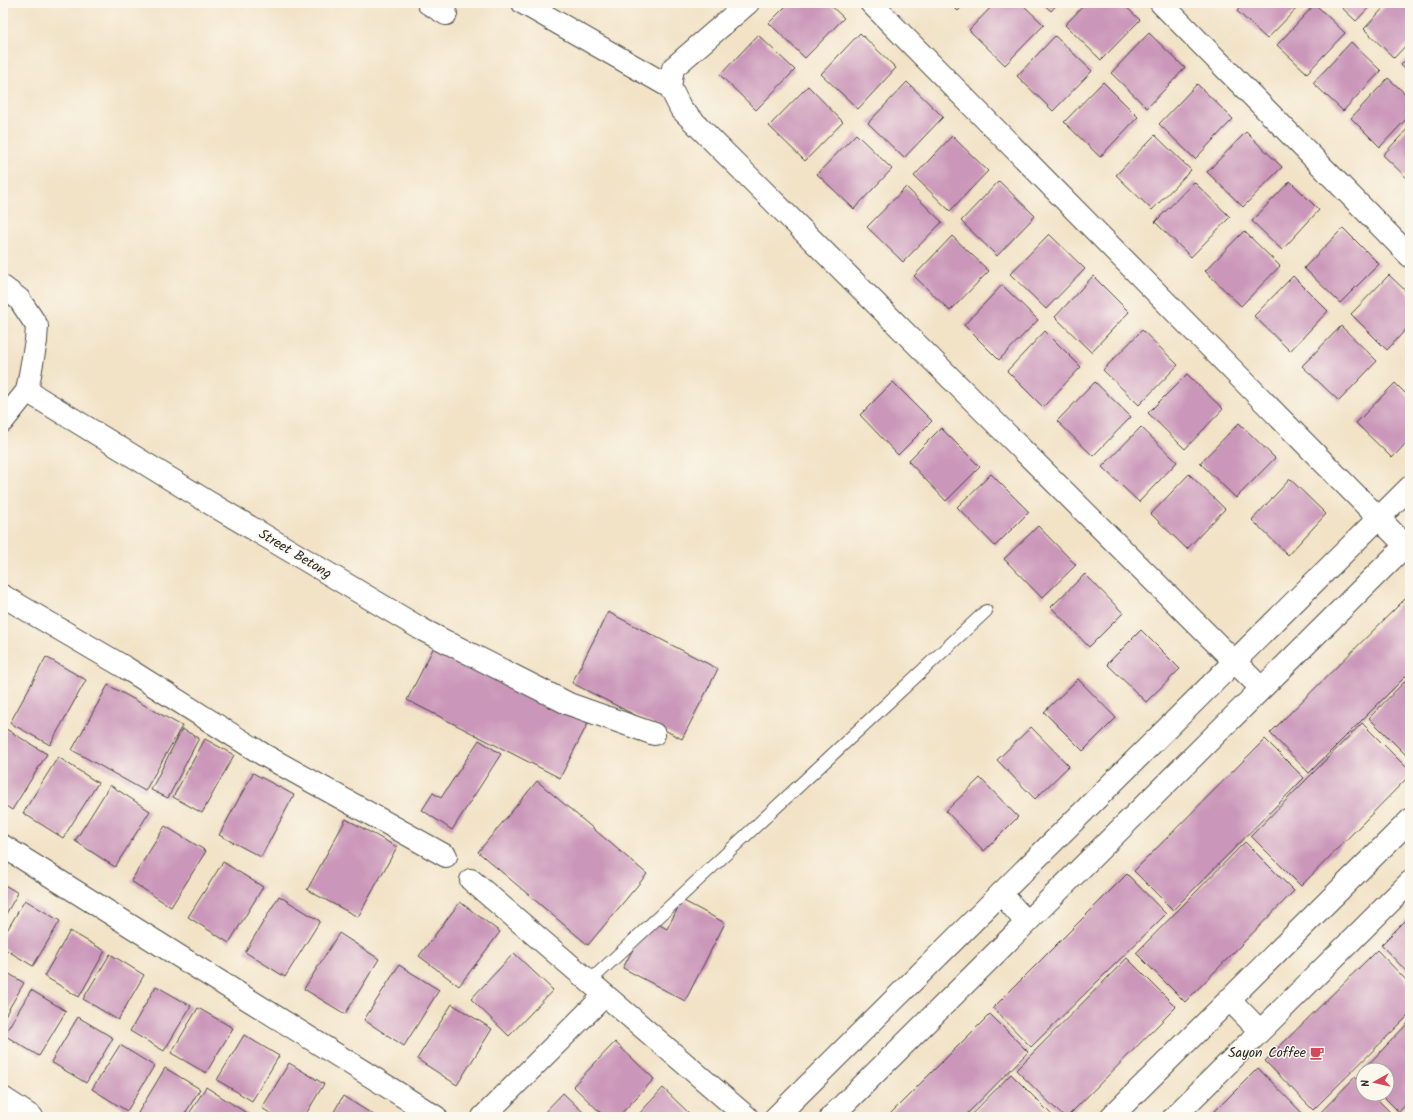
<svg xmlns="http://www.w3.org/2000/svg" width="1413" height="1120" font-family="Kalam,sans-serif">
	<style>
		.building { fill: #ca96b9 }
		.lines { fill: none; stroke-linecap: round; stroke-linejoin: round }
		.lane-casing { stroke: #494742; stroke-width: 14 }
		.street-casing { stroke: #494742; stroke-width: 24 }
		.lane { stroke: #fff; stroke-width: 12 }
		.street { stroke: #fff; stroke-width: 22 }
		.labels { text-anchor: middle; dominant-baseline: central; stroke-width: 3; stroke-linejoin: round; paint-order: stroke }
		.street-label { font-size: 14px; fill: #2b2b2b; stroke: #fbf7ec }
		.poi-label { font-size: 14px; fill: #2b2b2b; stroke: #fbf7ec; text-anchor: end }
	</style>
	<rect width="100%" height="100%" fill="#fbf7ec"/>
	<filter id="ink" filterUnits="userSpaceOnUse"><feTurbulence type="fractalNoise" baseFrequency=".025" numOctaves="2"/><feDisplacementMap in="SourceGraphic" scale="8" xChannelSelector="R" yChannelSelector="G"/><feConvolveMatrix kernelMatrix="1 2 1 2 8 2 1 2 1" color-interpolation-filters="sRGB"/></filter>
	<filter id="wash" filterUnits="userSpaceOnUse"><feTurbulence type="fractalNoise" baseFrequency=".012" numOctaves="4" result="noise"/><feDisplacementMap in="SourceGraphic" scale="16" xChannelSelector="R" yChannelSelector="G"/><feGaussianBlur stdDeviation="0.9" result="paint"/><feColorMatrix in="noise" values="0 0 0 0 0 0 0 0 0 0 0 0 0 0 0 0 0 1.4 0 .05"/><feComposite in="paint" operator="in"/></filter>
	<g filter="url(#wash)">
		<rect width="100%" height="100%" fill="#f2e3c7"/>
		<g id="blocks">
			<path class="building" d="M 789,3 L 828,3 L 844,18 L 805,58 L 769,23 Z
				M 950,3 L 966,3 L 958,11 Z
				M 995,3 L 1021,3 L 1044,25 L 1005,65 L 969,30 Z
				M 1042,3 L 1058,3 L 1051,11 Z
				M 1086,3 L 1122,3 L 1140,20 L 1101,60 L 1065,25 Z
				M 1244,3 L 1302,3 L 1267,39 L 1237,11 Z
				M 1337,3 L 1373,3 L 1356,21 Z
				M 1388,3 L 1410,3 L 1410,41 L 1394,58 L 1364,29 Z
				M 1315,4 L 1345,33 L 1307,73 L 1277,45 Z
				M 860,33 L 896,68 L 858,109 L 821,74 Z
				M 1149,33 L 1185,68 L 1147,108 L 1111,73 Z
				M 758,35 L 795,70 L 756,110 L 720,75 Z
				M 1055,36 L 1092,71 L 1053,111 L 1017,76 Z
				M 1351,42 L 1381,71 L 1343,111 L 1313,83 Z
				M 1410,55 L 1410,74 L 1401,65 Z
				M 1388,78 L 1410,98 L 1410,115 L 1380,147 L 1351,118 Z
				M 907,82 L 943,117 L 904,158 L 868,123 Z
				M 1103,82 L 1138,117 L 1100,157 L 1064,122 Z
				M 1197,84 L 1233,119 L 1195,159 L 1159,124 Z
				M 808,86 L 843,122 L 805,161 L 769,126 Z
				M 1410,126 L 1410,181 L 1383,155 Z
				M 1246,132 L 1282,167 L 1243,207 L 1207,172 Z
				M 856,134 L 892,169 L 854,209 L 817,174 Z
				M 1155,135 L 1191,170 L 1152,210 L 1116,175 Z
				M 952,136 L 988,171 L 950,211 L 914,176 Z
				M 999,181 L 1035,216 L 997,256 L 961,221 Z
				M 1290,181 L 1319,210 L 1282,250 L 1252,221 Z
				M 1194,182 L 1230,217 L 1191,257 L 1155,222 Z
				M 906,187 L 942,222 L 903,262 L 867,227 Z
				M 1343,228 L 1379,264 L 1340,303 L 1304,268 Z
				M 1244,231 L 1280,266 L 1241,306 L 1205,271 Z
				M 1049,234 L 1085,269 L 1046,309 L 1010,274 Z
				M 952,236 L 989,271 L 950,311 L 914,276 Z
				M 1389,275 L 1410,295 L 1410,325 L 1387,350 L 1351,314 Z
				M 1093,276 L 1129,312 L 1091,352 L 1055,317 Z
				M 1293,276 L 1328,311 L 1290,351 L 1254,316 Z
				M 1002,285 L 1038,320 L 999,360 L 964,325 Z
				M 1341,326 L 1377,361 L 1339,401 L 1302,366 Z
				M 1142,330 L 1178,365 L 1139,405 L 1103,370 Z
				M 1045,331 L 1081,367 L 1043,407 L 1007,371 Z
				M 1187,374 L 1223,409 L 1185,449 L 1148,413 Z
				M 893,382 L 932,421 L 898,455 L 860,415 Z
				M 1095,382 L 1131,417 L 1093,456 L 1057,421 Z
				M 1395,383 L 1410,398 L 1410,439 L 1392,458 L 1356,423 Z
				M 1239,423 L 1275,458 L 1236,498 L 1200,463 Z
				M 1141,427 L 1177,462 L 1139,502 L 1102,467 Z
				M 941,428 L 980,467 L 946,501 L 908,461 Z
				M 991,474 L 1029,512 L 995,546 L 957,507 Z
				M 1189,474 L 1225,509 L 1187,549 L 1151,514 Z
				M 1290,479 L 1326,514 L 1288,555 L 1252,520 Z
				M 1038,526 L 1076,565 L 1042,598 L 1004,559 Z
				M 1085,574 L 1123,613 L 1089,647 L 1051,607 Z
				M 1410,594 L 1410,672 L 1309,773 L 1270,733 Z
				M 608,612 L 718,669 L 682,739 L 572,683 Z
				M 1141,630 L 1180,669 L 1146,702 L 1107,664 Z
				M 437,641 L 590,719 L 560,778 L 407,700 Z
				M 46,657 L 86,680 L 50,745 L 10,723 Z
				M 1410,676 L 1410,759 L 1369,718 Z
				M 1078,679 L 1116,718 L 1083,751 L 1044,712 Z
				M 108,685 L 182,726 L 145,791 L 72,750 Z
				M 1362,723 L 1410,771 L 1410,775 L 1301,886 L 1251,836 Z
				M 1031,727 L 1069,766 L 1035,799 L 997,760 Z
				M 6,729 L 47,754 L 12,810 L 3,804 L 3,734 Z
				M 182,729 L 199,738 L 168,798 L 151,790 Z
				M 205,739 L 234,755 L 202,813 L 173,797 Z
				M 1265,739 L 1304,778 L 1173,910 L 1134,871 Z
				M 479,740 L 501,754 L 452,830 L 422,810 L 433,793 L 441,798 Z
				M 58,757 L 98,783 L 63,838 L 23,813 Z
				M 253,773 L 294,795 L 261,857 L 219,835 Z
				M 980,778 L 1018,817 L 984,851 L 946,811 Z
				M 537,781 L 647,874 L 588,945 L 478,852 Z
				M 110,785 L 150,811 L 115,867 L 75,841 Z
				M 346,819 L 397,847 L 358,917 L 307,890 Z
				M 165,826 L 206,851 L 171,907 L 131,881 Z
				M 1245,842 L 1294,891 L 1185,1002 L 1136,953 Z
				M 223,862 L 263,887 L 229,943 L 188,917 Z
				M 1127,874 L 1166,914 L 1031,1047 L 993,1008 Z
				M 3,884 L 18,893 L 3,919 Z
				M 279,896 L 320,921 L 285,977 L 245,952 Z
				M 25,900 L 60,921 L 33,966 L 3,948 L 3,937 Z
				M 682,900 L 725,923 L 685,1001 L 623,968 L 649,919 L 667,929 Z
				M 460,902 L 500,932 L 459,986 L 419,956 Z
				M 1410,916 L 1410,975 L 1381,945 Z
				M 70,931 L 105,951 L 79,997 L 44,976 Z
				M 339,933 L 379,959 L 345,1014 L 304,989 Z
				M 1377,950 L 1410,984 L 1410,1014 L 1313,1110 L 1265,1061 Z
				M 514,953 L 553,990 L 509,1036 L 471,999 Z
				M 110,954 L 144,975 L 118,1020 L 83,999 Z
				M 1127,958 L 1176,1007 L 1067,1117 L 1064,1117 L 1016,1070 Z
				M 399,965 L 439,990 L 404,1046 L 364,1020 Z
				M 3,970 L 24,983 L 3,1019 Z
				M 156,986 L 191,1006 L 164,1051 L 130,1031 Z
				M 31,990 L 66,1011 L 39,1056 L 4,1035 Z
				M 452,1004 L 492,1029 L 457,1085 L 417,1059 Z
				M 198,1008 L 233,1028 L 206,1073 L 171,1053 Z
				M 990,1014 L 1028,1052 L 964,1117 L 887,1117 Z
				M 78,1017 L 113,1038 L 86,1083 L 51,1062 Z
				M 1410,1021 L 1410,1100 L 1399,1112 L 1381,1094 L 1387,1094 L 1387,1070 L 1363,1070 L 1363,1076 L 1360,1073 Z
				M 244,1035 L 279,1056 L 252,1101 L 217,1080 Z
				M 615,1042 L 654,1079 L 618,1117 L 605,1117 L 573,1086 Z
				M 120,1045 L 154,1066 L 127,1111 L 92,1089 Z
				M 289,1063 L 324,1084 L 304,1117 L 276,1117 L 262,1108 Z
				M 165,1068 L 200,1089 L 183,1117 L 144,1117 L 138,1113 Z
				M 1258,1068 L 1306,1117 L 1209,1117 Z
				M 1011,1074 L 1054,1117 L 969,1117 Z
				M 1355,1077 L 1363,1085 L 1363,1094 L 1372,1094 L 1394,1116 L 1392,1117 L 1316,1117 Z
				M 206,1087 L 251,1116 L 250,1117 L 187,1117 Z
				M 663,1088 L 693,1117 L 636,1117 Z
				M 563,1093 L 588,1117 L 540,1117 Z
				M 343,1096 L 377,1117 L 331,1117 Z"/>
		</g>
	</g>
	<g filter="url(#ink)">
		<use href="#blocks" fill-opacity="0" stroke="#494742" stroke-width="1"/>
		<g class="lines">
			<defs>
				<path id="lane" d="M 589,982 L 986,611"/>
				<path id="street" d="M 428,3 L 446,14
					M 523,3 L 670,87
					M 748,3 L 673,68 L 670,87 L 681,109 L 1261,688
					M 871,3 L 1410,550
					M 1161,3 L 1410,256
					M 3,287 L 19,299 L 37,326 L 36,341 L 27,391 L 3,421
					M 27,391 L 208,502 L 423,630 L 569,704 L 654,734
					M 3,596 L 126,668 L 264,755 L 446,856
					M 3,846 L 436,1117
					M 471,880 L 747,1117
					M 1001,893 L 1026,922
					M 1229,999 L 1260,1031
					M 3,1098 L 32,1117
					M 483,1117 L 605,995
					M 776,1117 L 1410,487
					M 831,1117 L 1410,541
					M 1111,1117 L 1410,820
					M 1174,1117 L 1410,882"/>
			</defs>
			<use href="#lane" class="lane-casing"/>
			<use href="#street" class="street-casing"/>
			<use href="#lane" class="lane"/>
			<use href="#street" class="street"/>
		</g>
	</g>
	<defs>
		<symbol id="cafe-bare" viewBox="-9 -9 18 18"><path d="M-5.5-4.5H6V0H3Q3 3.5 0 3.5H-2.5Q-5.5 3.5-5.5 0ZM3-3.2v2h1.7v-2ZM-6 4.5H4V6H-6Z" fill="#d1495b" stroke="#fbf7ec" stroke-width="2.5" paint-order="stroke"/></symbol>
	</defs>
	<g fill-rule="evenodd">
		<use href="#cafe-bare" x="1307" y="1043" width="20" height="20"/>
	</g>
	<g class="labels">
		<g class="street-label">
			<text transform="translate(295 554) rotate(31)">Street Betong</text>
		</g>
		<g class="poi-label">
			<text x="1306" y="1053">Sayon Coffee</text>
		</g>
	</g>
	<rect width="1413" height="1120" fill="none" stroke="#fbf7ec" stroke-width="16"/>
	<g transform="translate(1375 1082) rotate(262)"><circle r="19" fill="#fbf7ec" stroke="#a8a59f"/>
	<path d="M0-3L7 15L0 10L-7 15Z" fill="#d1495b"/>
	<text y="-6" font-size="11" font-weight="bold" text-anchor="middle" fill="#2b2b2b">N</text>
	</g>
</svg>
